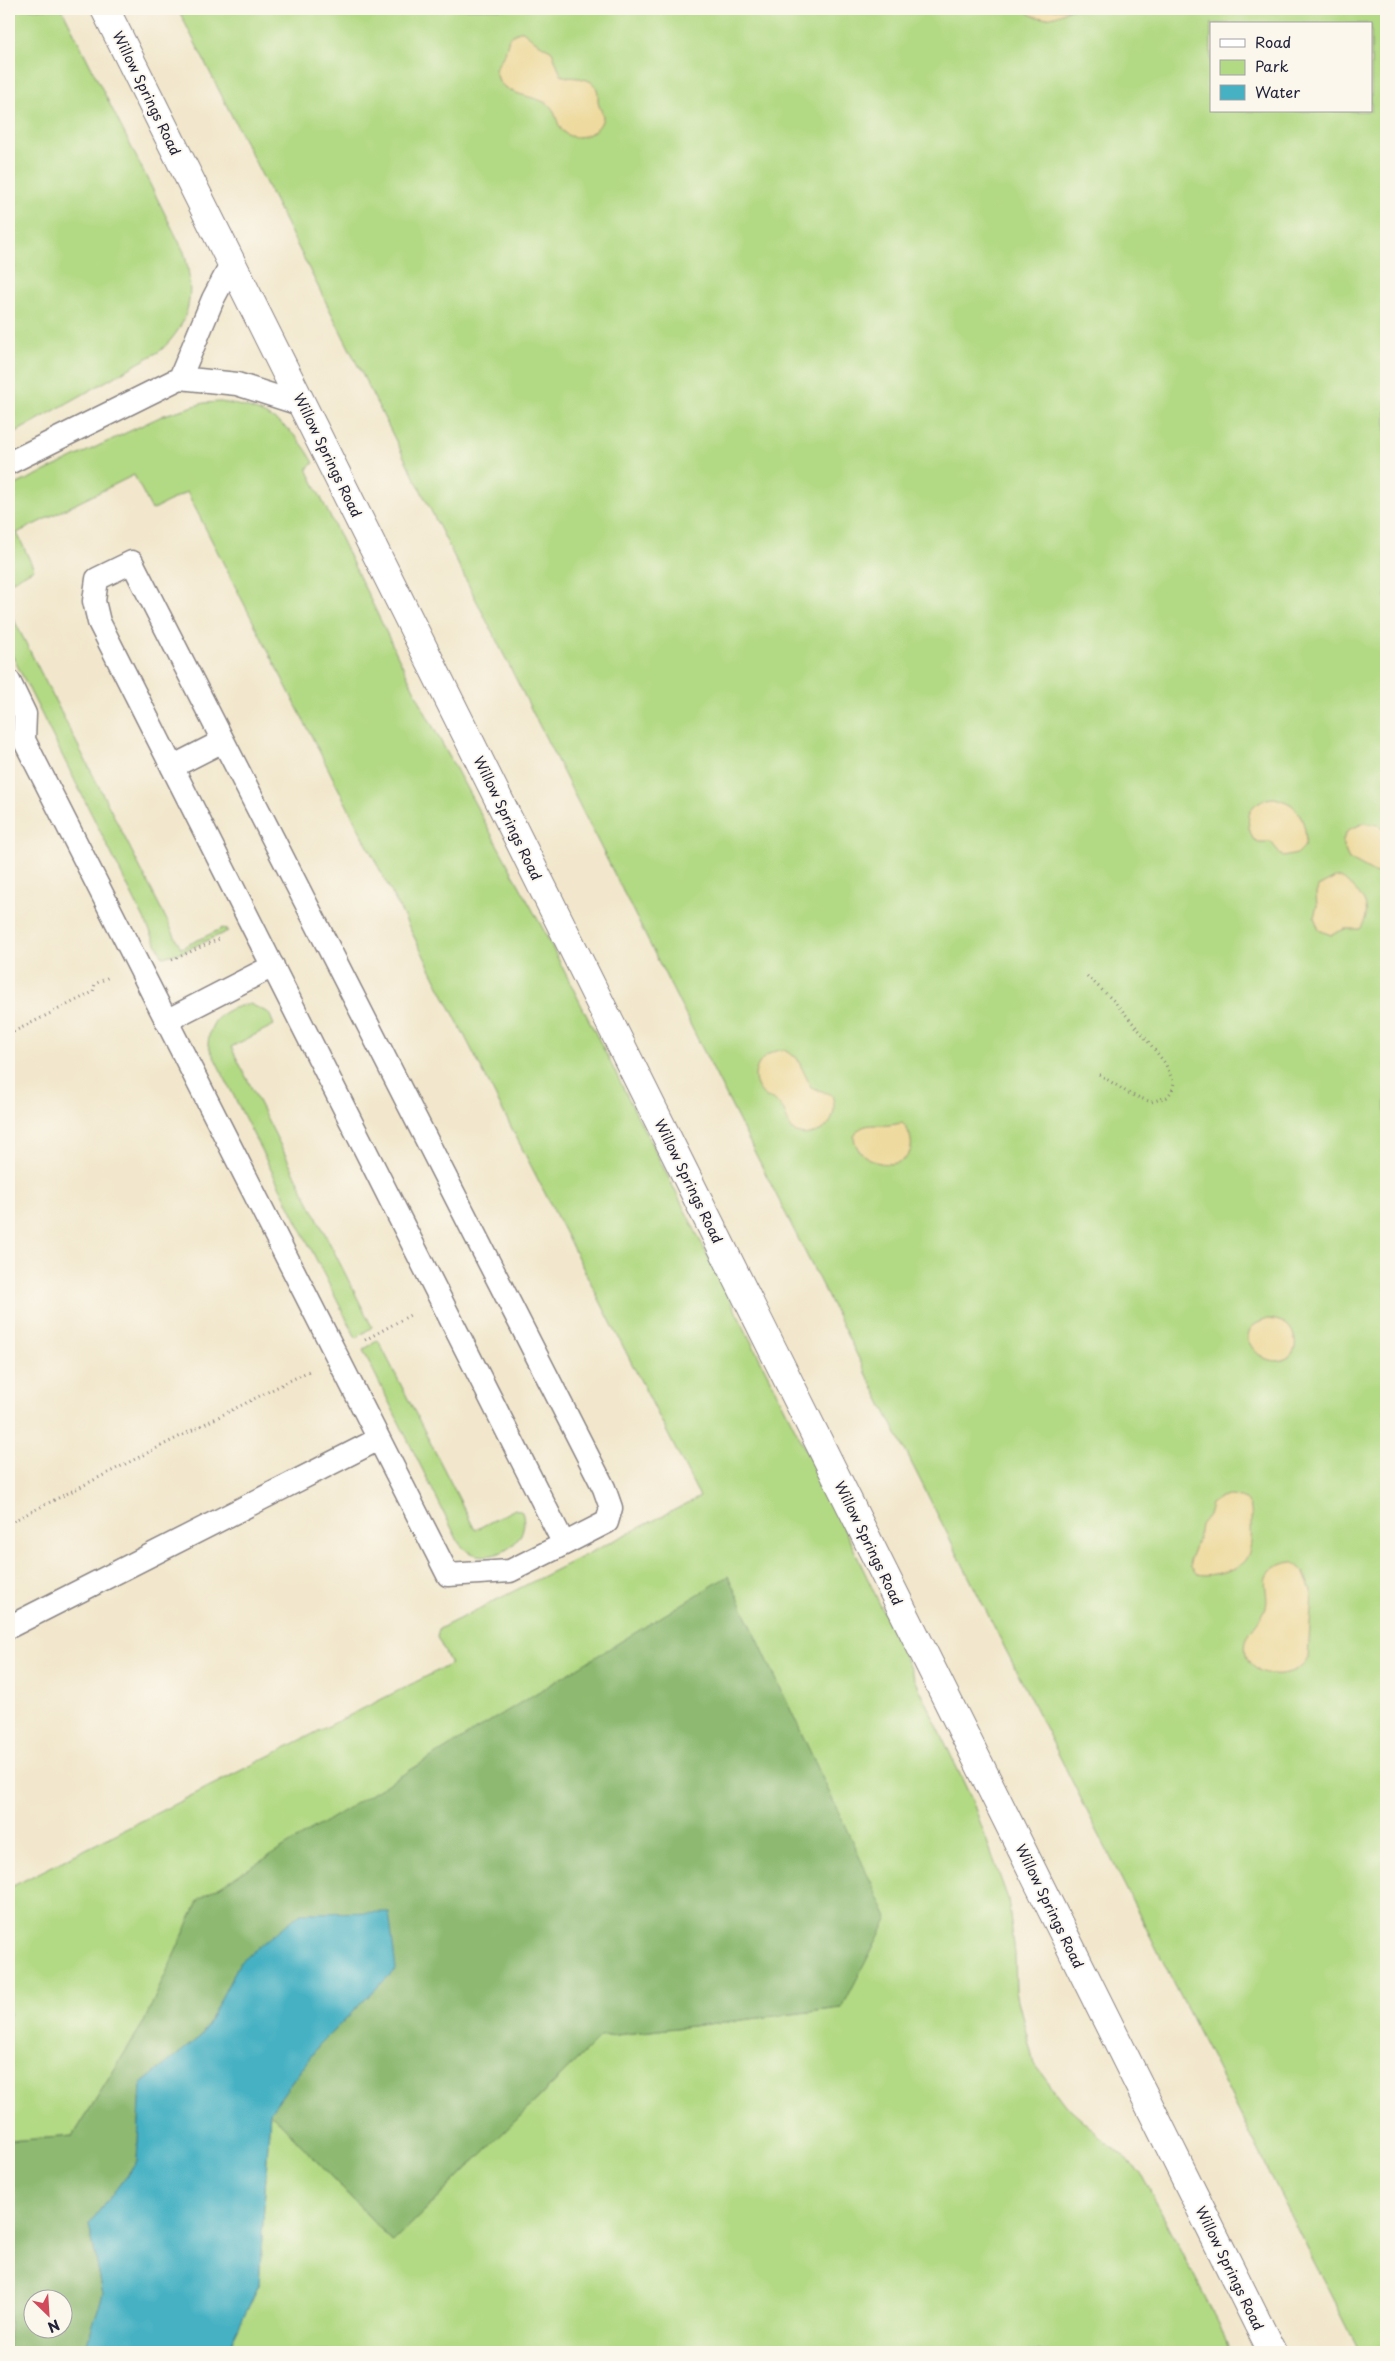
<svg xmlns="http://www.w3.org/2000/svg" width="1395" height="2361" font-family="'Playpen Sans',sans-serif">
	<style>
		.green { fill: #b2d983; stroke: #6a7e5f; fill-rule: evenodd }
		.forest { fill: #8db971; stroke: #586e56; fill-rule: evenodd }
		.sand { fill: #eeda9e; stroke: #887e6c }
		.water { fill: #45b1c3; stroke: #346a7f }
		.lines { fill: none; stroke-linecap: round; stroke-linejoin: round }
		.lane-casing { stroke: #8a8484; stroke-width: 25 }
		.secondary-casing { stroke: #8a8484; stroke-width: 30 }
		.path { stroke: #8a8484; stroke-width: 3; stroke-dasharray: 1 4; stroke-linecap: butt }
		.lane { stroke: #fff; stroke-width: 22 }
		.secondary { stroke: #fff; stroke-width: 28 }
		.labels { text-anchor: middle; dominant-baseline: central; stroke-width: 4; stroke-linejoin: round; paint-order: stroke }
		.street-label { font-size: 14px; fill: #22223b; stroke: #fbf7ec }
	</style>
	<rect width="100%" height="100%" fill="#fbf7ec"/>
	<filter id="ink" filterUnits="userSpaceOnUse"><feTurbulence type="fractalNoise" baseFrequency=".02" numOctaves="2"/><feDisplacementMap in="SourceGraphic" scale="10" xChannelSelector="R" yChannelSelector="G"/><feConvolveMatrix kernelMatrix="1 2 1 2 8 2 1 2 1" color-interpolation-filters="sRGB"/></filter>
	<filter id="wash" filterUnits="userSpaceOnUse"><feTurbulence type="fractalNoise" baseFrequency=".0096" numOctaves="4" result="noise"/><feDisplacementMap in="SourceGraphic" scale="20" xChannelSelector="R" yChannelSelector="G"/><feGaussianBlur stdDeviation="1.12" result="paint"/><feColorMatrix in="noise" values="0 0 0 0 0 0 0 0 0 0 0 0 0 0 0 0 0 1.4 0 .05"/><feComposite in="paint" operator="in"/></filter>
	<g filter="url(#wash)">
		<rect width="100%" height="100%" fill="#f2e7cc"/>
		<path class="green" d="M 9,9 L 62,9 L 184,252 C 195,291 192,322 160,351 L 9,436 Z
			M 178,9 L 1386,9 L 1386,2352 L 1360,2352 ZM 1211,24 L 1371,24 L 1371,111 L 1211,111 Z
			M 220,402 C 264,408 293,424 314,463 L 308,467 L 308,471 L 425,712 L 543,929 L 825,1488 L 972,1800 L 1008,1899 L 1015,1954 L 1016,1992 L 1034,2064 L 1065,2105 L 1141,2173 L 1219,2325 L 1229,2352 L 227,2352 L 259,2285 L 270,2112 L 393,2242 L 600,2037 L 842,2008 L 728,1576 L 144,2022 L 73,2136 L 9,2141 L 9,1888 L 451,1664 L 437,1637 L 439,1629 L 700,1497 L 187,492 L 152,510 L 134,475 L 17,533 L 34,569 L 9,583 L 9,488 L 164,415 L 204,403 Z
			M 9,610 L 181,948 L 223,928 L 228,931 L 182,952 L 163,957 L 9,649 Z
			M 250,1004 L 269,1013 L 274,1025 L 231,1047 L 372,1327 L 356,1338 L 208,1045 C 209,1018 225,1008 250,1004 Z
			M 378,1340 L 475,1530 L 515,1509 L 522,1512 C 534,1547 480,1572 459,1543 L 363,1350 Z"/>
		<path class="forest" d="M 728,1576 L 888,1918 L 842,2008 L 600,2037 L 393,2242 L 270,2112 L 319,2045 L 396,1969 L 240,1962 L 202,2035 L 141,2084 L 137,2162 L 89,2224 L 103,2294 L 84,2352 L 9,2352 L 9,2141 L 73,2136 L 144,2022 L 199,1899 ZM 32,2298 L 62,2298 L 62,2328 L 32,2328 Z"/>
		<path class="sand" d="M 1024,9 L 1069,9 C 1057,18 1035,23 1024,9 Z
			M 519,31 L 523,31 L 535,41 L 552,51 L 561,75 C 570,79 582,76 591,82 C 599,88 598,94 598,102 C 599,108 603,112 603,117 C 601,131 583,140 570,136 C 553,130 560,108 544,102 C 528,95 511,95 499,82 L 495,69 L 505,53 L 509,38 Z
			M 1275,798 C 1280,800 1286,801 1290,804 C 1302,811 1309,835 1304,847 L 1297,854 L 1283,857 L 1271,842 L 1259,842 L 1253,839 C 1243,818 1249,799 1275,798 Z
			M 1365,823 L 1378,825 L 1386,830 L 1386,865 L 1376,874 L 1349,859 L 1343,846 L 1343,840 L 1348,830 Z
			M 1335,878 C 1344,877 1345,882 1352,887 C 1366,899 1372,912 1360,929 L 1345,929 L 1331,935 L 1319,930 L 1314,917 L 1317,906 L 1316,894 L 1318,887 Z
			M 784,1050 L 797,1058 L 811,1087 L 832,1095 C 838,1114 831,1131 809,1134 C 804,1135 799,1135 795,1132 C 787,1127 787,1116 783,1109 C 778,1100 768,1100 762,1093 C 745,1075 762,1050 784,1050 Z
			M 902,1123 C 907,1127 908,1131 910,1136 C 921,1174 858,1172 854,1137 C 860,1124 869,1125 881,1125 C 888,1126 895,1124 902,1123 Z
			M 1268,1319 C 1278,1320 1287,1322 1292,1331 C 1308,1363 1263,1374 1248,1340 C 1247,1326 1257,1323 1268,1319 Z
			M 1228,1496 C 1234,1496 1242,1497 1247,1502 C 1253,1507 1251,1516 1251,1524 C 1252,1549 1251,1565 1224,1572 C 1215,1574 1206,1576 1197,1574 L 1191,1567 L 1190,1559 L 1198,1538 L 1200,1525 L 1208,1515 L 1211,1504 L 1218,1499 Z
			M 1293,1562 L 1303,1571 L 1312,1593 L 1308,1657 C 1297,1681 1251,1680 1246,1654 C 1242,1634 1257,1626 1265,1610 C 1272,1594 1255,1575 1278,1566 C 1283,1564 1288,1562 1293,1562 Z"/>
		<path class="water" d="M 389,1912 L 396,1969 L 319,2045 L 270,2112 L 259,2285 L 227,2352 L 84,2352 L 103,2294 L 89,2224 L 137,2162 L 141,2084 L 202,2035 L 240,1962 L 301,1913 Z"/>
	</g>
	<g filter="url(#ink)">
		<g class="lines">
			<defs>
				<path id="lane" d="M 180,378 L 213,299 L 232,263
					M 9,463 L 180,378 L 237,384 L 303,405
					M 9,681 L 25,714 L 24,740 L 448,1575 L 510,1571 L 564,1544 L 99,622 L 94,601 L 97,579 L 132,562 L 604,1488 L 611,1508 L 607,1522 L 564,1544
					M 172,767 L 223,741
					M 166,1021 L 273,966
					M 9,1627 L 379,1439"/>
				<path id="secondary" d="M 105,9 L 1272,2352"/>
			</defs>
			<use href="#lane" class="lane-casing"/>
			<use href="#secondary" class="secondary-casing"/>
			<path class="path" d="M 172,960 L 221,938
				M 1087,976 L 1115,1002 L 1143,1035 L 1165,1063 L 1174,1083 L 1172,1091 L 1167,1097 L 1151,1102 L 1130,1094 L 1097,1073
				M 9,1034 L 93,992 L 95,984 L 109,977
				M 365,1340 L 412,1314
				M 9,1523 L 309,1371"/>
			<use href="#lane" class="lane"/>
			<use href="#secondary" class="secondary"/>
		</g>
	</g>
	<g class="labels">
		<g class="street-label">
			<text transform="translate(147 93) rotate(64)">Willow Springs Road</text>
			<text transform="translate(328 455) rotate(64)">Willow Springs Road</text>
			<text transform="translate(508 818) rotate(64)">Willow Springs Road</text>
			<text transform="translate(689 1181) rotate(64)">Willow Springs Road</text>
			<text transform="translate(869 1543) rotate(64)">Willow Springs Road</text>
			<text transform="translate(1050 1906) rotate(64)">Willow Springs Road</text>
			<text transform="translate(1230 2268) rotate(64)">Willow Springs Road</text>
		</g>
	</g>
	<rect width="1395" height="2361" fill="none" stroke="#fbf7ec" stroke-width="30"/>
	<rect x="1210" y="22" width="162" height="90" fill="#fbf7ec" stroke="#a4a2a5"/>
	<rect x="1220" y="39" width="25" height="8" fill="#ffffff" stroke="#a4a2a5"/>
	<text x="1255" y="48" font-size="15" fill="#22223b">Road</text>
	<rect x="1220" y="60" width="25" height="15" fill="#b2d983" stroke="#a4a2a5"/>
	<text x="1255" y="72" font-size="15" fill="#22223b">Park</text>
	<rect x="1220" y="85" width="25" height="15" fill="#45b1c3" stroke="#a4a2a5"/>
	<text x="1255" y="98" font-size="15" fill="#22223b">Water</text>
	<g transform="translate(48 2314) rotate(155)"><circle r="24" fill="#fbf7ec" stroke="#a4a2a5"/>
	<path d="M0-4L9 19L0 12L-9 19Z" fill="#d1495b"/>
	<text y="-8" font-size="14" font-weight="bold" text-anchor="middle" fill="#22223b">N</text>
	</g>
</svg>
